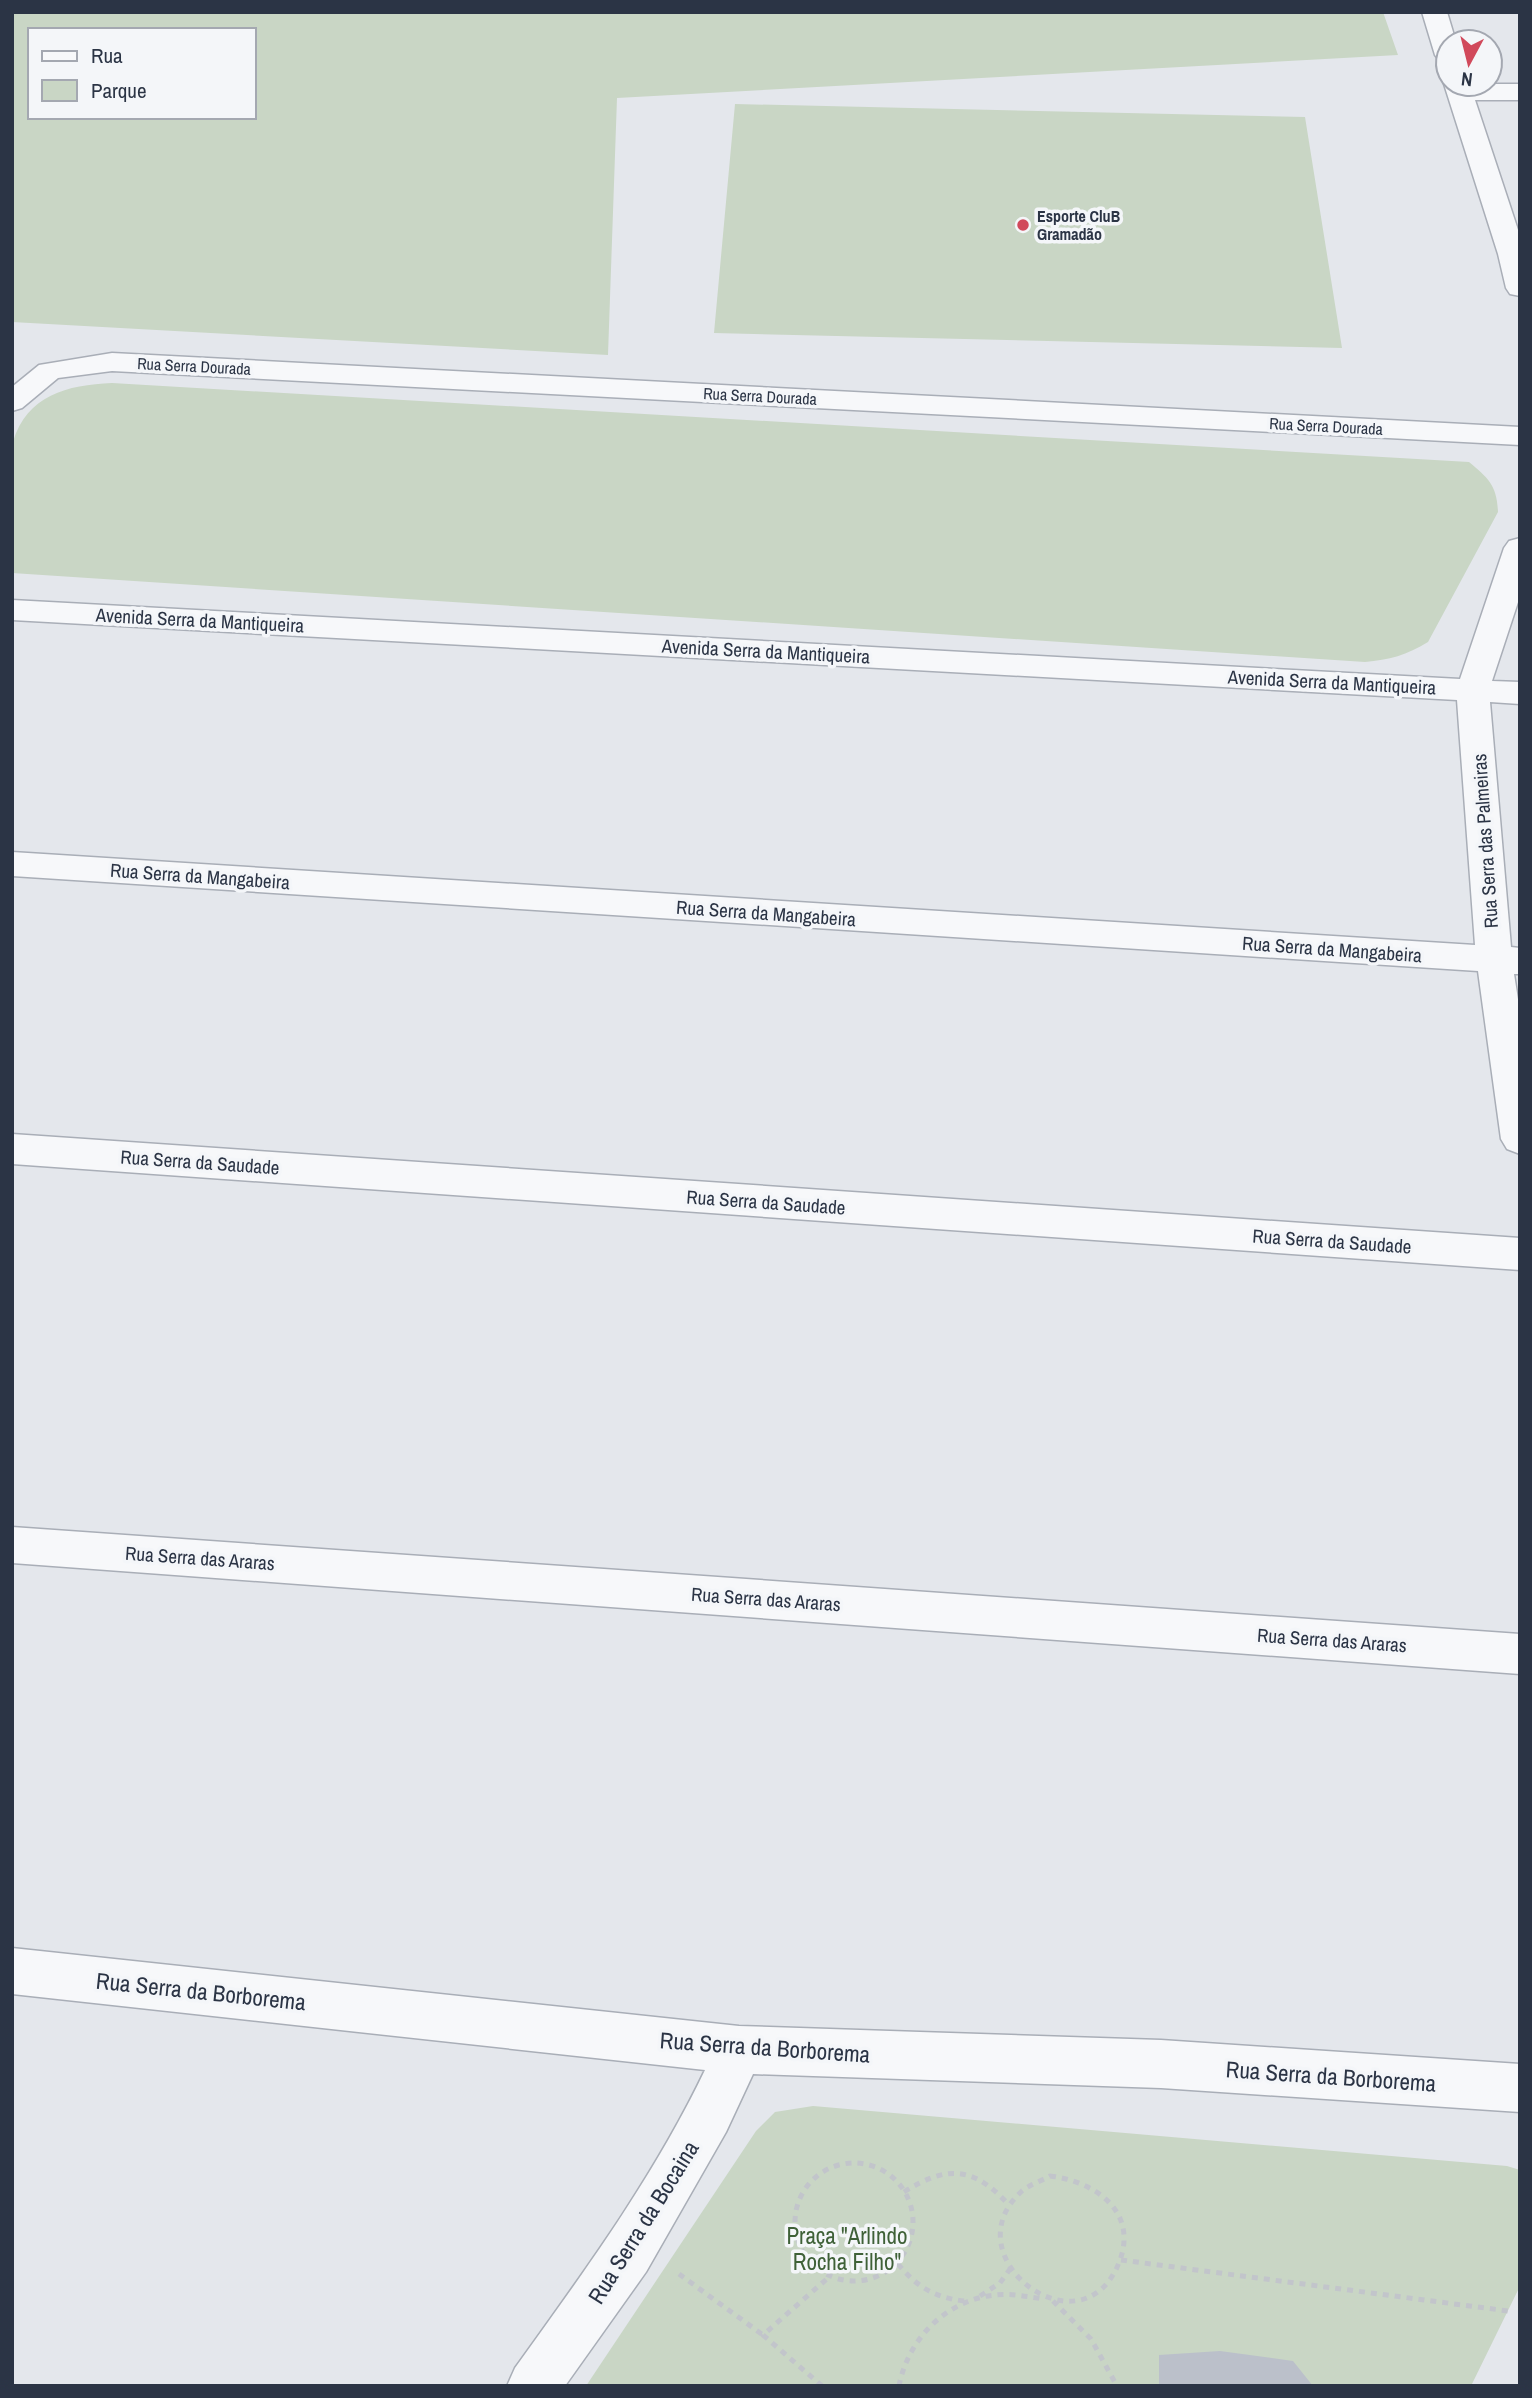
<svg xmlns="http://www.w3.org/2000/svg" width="1532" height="2398" font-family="'Archivo Narrow',sans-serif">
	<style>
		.green { fill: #c9d6c5; fill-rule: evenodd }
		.building { fill: #bbc0ca }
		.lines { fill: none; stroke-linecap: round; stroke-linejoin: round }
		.minor-casing { stroke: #a9aeb7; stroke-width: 3 }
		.path { stroke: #c2c5cb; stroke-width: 5; stroke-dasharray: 6 6; stroke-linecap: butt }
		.minor { fill: #f7f8fa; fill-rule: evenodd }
		.poi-dot { fill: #d1495b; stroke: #f4f6f9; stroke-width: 2.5 }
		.labels { text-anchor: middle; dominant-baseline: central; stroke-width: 7; stroke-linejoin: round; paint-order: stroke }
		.far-poi-label { font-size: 16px; font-weight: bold; fill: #2b3445; stroke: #f4f6f9; text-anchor: start }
		.far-street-label { font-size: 16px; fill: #2b3445; stroke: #f4f6f9 }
		.street-label { font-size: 19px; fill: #2b3445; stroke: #f4f6f9 }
		.near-street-label { font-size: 23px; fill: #2b3445; stroke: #f4f6f9 }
		.near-park-label { font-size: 23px; fill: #3f6138; stroke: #f4f6f9 }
	</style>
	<rect width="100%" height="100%" fill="#e4e7ec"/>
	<path class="green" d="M 12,12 L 1383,12 L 1398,55 L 617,98 L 608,355 L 12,322 ZM 30,30 L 254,30 L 254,117 L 30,117 Z
		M 735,104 L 1305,117 L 1342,348 L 714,333 Z
		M 112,383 L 1469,462 C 1488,478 1497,485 1498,512 L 1428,642 C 1407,655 1389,660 1365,662 L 12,573 C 12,546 12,518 12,491 C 12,476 9,456 13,442 C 27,395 67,385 112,383 Z
		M 813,2106 L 1507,2166 L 1520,2170 L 1520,2286 L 1471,2386 L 586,2386 L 756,2131 L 775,2112 Z"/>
	<path class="building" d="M 1220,2351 L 1293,2361 L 1313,2386 L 1159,2386 L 1159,2355 Z"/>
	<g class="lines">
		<defs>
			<path id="minor" d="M 1422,12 L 1447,12 L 1456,42 L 1448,42 L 1448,63 L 1439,60 L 1435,55 Z
				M 1448,79 L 1448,84 L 1520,84 L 1520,100 L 1475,100 L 1520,236 L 1520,296 L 1510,294 L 1506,288 L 1498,254 L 1444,84 Z
				M 112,353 L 1520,427 L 1520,445 L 112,371 L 58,378 L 22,408 L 12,411 L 12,387 L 39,365 Z
				M 1520,538 L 1520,596 L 1492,681 L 1520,682 L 1520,704 L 1490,702 L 1511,947 L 1520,948 L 1520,974 L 1514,974 L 1520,1012 L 1520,1154 L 1507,1149 L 1501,1139 L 1478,971 L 12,876 L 12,852 L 1475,945 L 1457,700 L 12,620 L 12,600 L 1460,679 L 1504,548 L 1509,541 Z
				M 12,1134 L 1520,1238 L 1520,1270 L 12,1164 Z
				M 12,1527 L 1520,1634 L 1520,1674 L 12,1563 Z
				M 12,1948 L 739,2026 L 1161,2040 L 1520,2064 L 1520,2112 L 1161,2088 L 753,2074 L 726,2132 L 646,2272 L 565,2386 L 507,2386 L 515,2368 C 584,2272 654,2177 705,2070 L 12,1994 Z"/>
		</defs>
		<use href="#minor" class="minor-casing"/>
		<path class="path" d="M795 2222a59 59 0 1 1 118 0a59 59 0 1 1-118 0Z
			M 1050,2176 C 1093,2181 1138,2210 1120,2260 C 1084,2359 948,2257 1022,2191 C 1029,2185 1041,2181 1050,2176 Z
			M 904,2192 C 947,2165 973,2166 1008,2204
			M 1121,2260 L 1508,2311
			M 898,2264 C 917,2287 935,2298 965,2301
			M 679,2274 L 763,2335
			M 980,2296 L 1000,2283 L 1010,2269
			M 1053,2301 L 1091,2339 L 1117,2386
			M 822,2386 L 763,2335 L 829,2277
			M 899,2386 C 908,2339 946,2300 995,2295 C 1011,2293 1028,2297 1044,2299"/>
		<use href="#minor" class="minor"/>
	</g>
	<circle class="poi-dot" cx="1023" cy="225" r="7"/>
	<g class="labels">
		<g class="far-poi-label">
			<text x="1037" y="216">Esporte CluB<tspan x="1037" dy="18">Gramadão</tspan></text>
		</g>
		<g class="far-street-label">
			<text transform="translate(194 366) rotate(3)">Rua Serra Dourada</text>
			<text transform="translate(760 396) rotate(3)">Rua Serra Dourada</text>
			<text transform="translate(1326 426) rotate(3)">Rua Serra Dourada</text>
		</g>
		<g class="street-label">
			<text transform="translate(200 620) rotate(3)">Avenida Serra da Mantiqueira</text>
			<text transform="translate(766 651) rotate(3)">Avenida Serra da Mantiqueira</text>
			<text transform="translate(1332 682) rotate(3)">Avenida Serra da Mantiqueira</text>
			<text transform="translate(1485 841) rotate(-94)">Rua Serra das Palmeiras</text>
			<text transform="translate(200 876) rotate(4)">Rua Serra da Mangabeira</text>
			<text transform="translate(766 913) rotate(4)">Rua Serra da Mangabeira</text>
			<text transform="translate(1332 949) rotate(4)">Rua Serra da Mangabeira</text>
			<text transform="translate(200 1162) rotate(4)">Rua Serra da Saudade</text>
			<text transform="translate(766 1202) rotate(4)">Rua Serra da Saudade</text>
			<text transform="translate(1332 1241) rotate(4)">Rua Serra da Saudade</text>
			<text transform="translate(200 1558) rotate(4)">Rua Serra das Araras</text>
			<text transform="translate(766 1599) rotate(4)">Rua Serra das Araras</text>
			<text transform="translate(1332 1640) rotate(4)">Rua Serra das Araras</text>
		</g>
		<g class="near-street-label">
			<text transform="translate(201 1991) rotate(6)">Rua Serra da Borborema</text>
			<text transform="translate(765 2047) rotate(4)">Rua Serra da Borborema</text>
			<text transform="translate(1331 2076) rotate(4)">Rua Serra da Borborema</text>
			<text transform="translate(643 2222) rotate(-58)">Rua Serra da Bocaina</text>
		</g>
		<g class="near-park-label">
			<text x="847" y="2235">Praça "Arlindo<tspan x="847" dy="26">Rocha Filho"</tspan></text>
		</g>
	</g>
	<rect width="1532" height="2398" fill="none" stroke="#2b3445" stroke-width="28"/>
	<rect x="28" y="28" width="228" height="91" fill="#f4f6f9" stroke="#a4a8b1" stroke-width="2"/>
	<rect x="42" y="51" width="35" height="10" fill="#f7f8fa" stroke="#a4a8b1" stroke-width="2"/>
	<text x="91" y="63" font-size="21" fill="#2b3445">Rua</text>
	<rect x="42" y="80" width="35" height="21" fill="#c9d6c5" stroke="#a4a8b1" stroke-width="2"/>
	<text x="91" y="98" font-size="21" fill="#2b3445">Parque</text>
	<g transform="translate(1469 63) rotate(187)"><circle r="33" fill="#f4f6f9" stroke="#a4a8b1" stroke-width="2"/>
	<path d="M0-5L12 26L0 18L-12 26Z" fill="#d1495b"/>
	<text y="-10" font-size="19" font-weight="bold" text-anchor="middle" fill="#2b3445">N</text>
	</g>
</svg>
